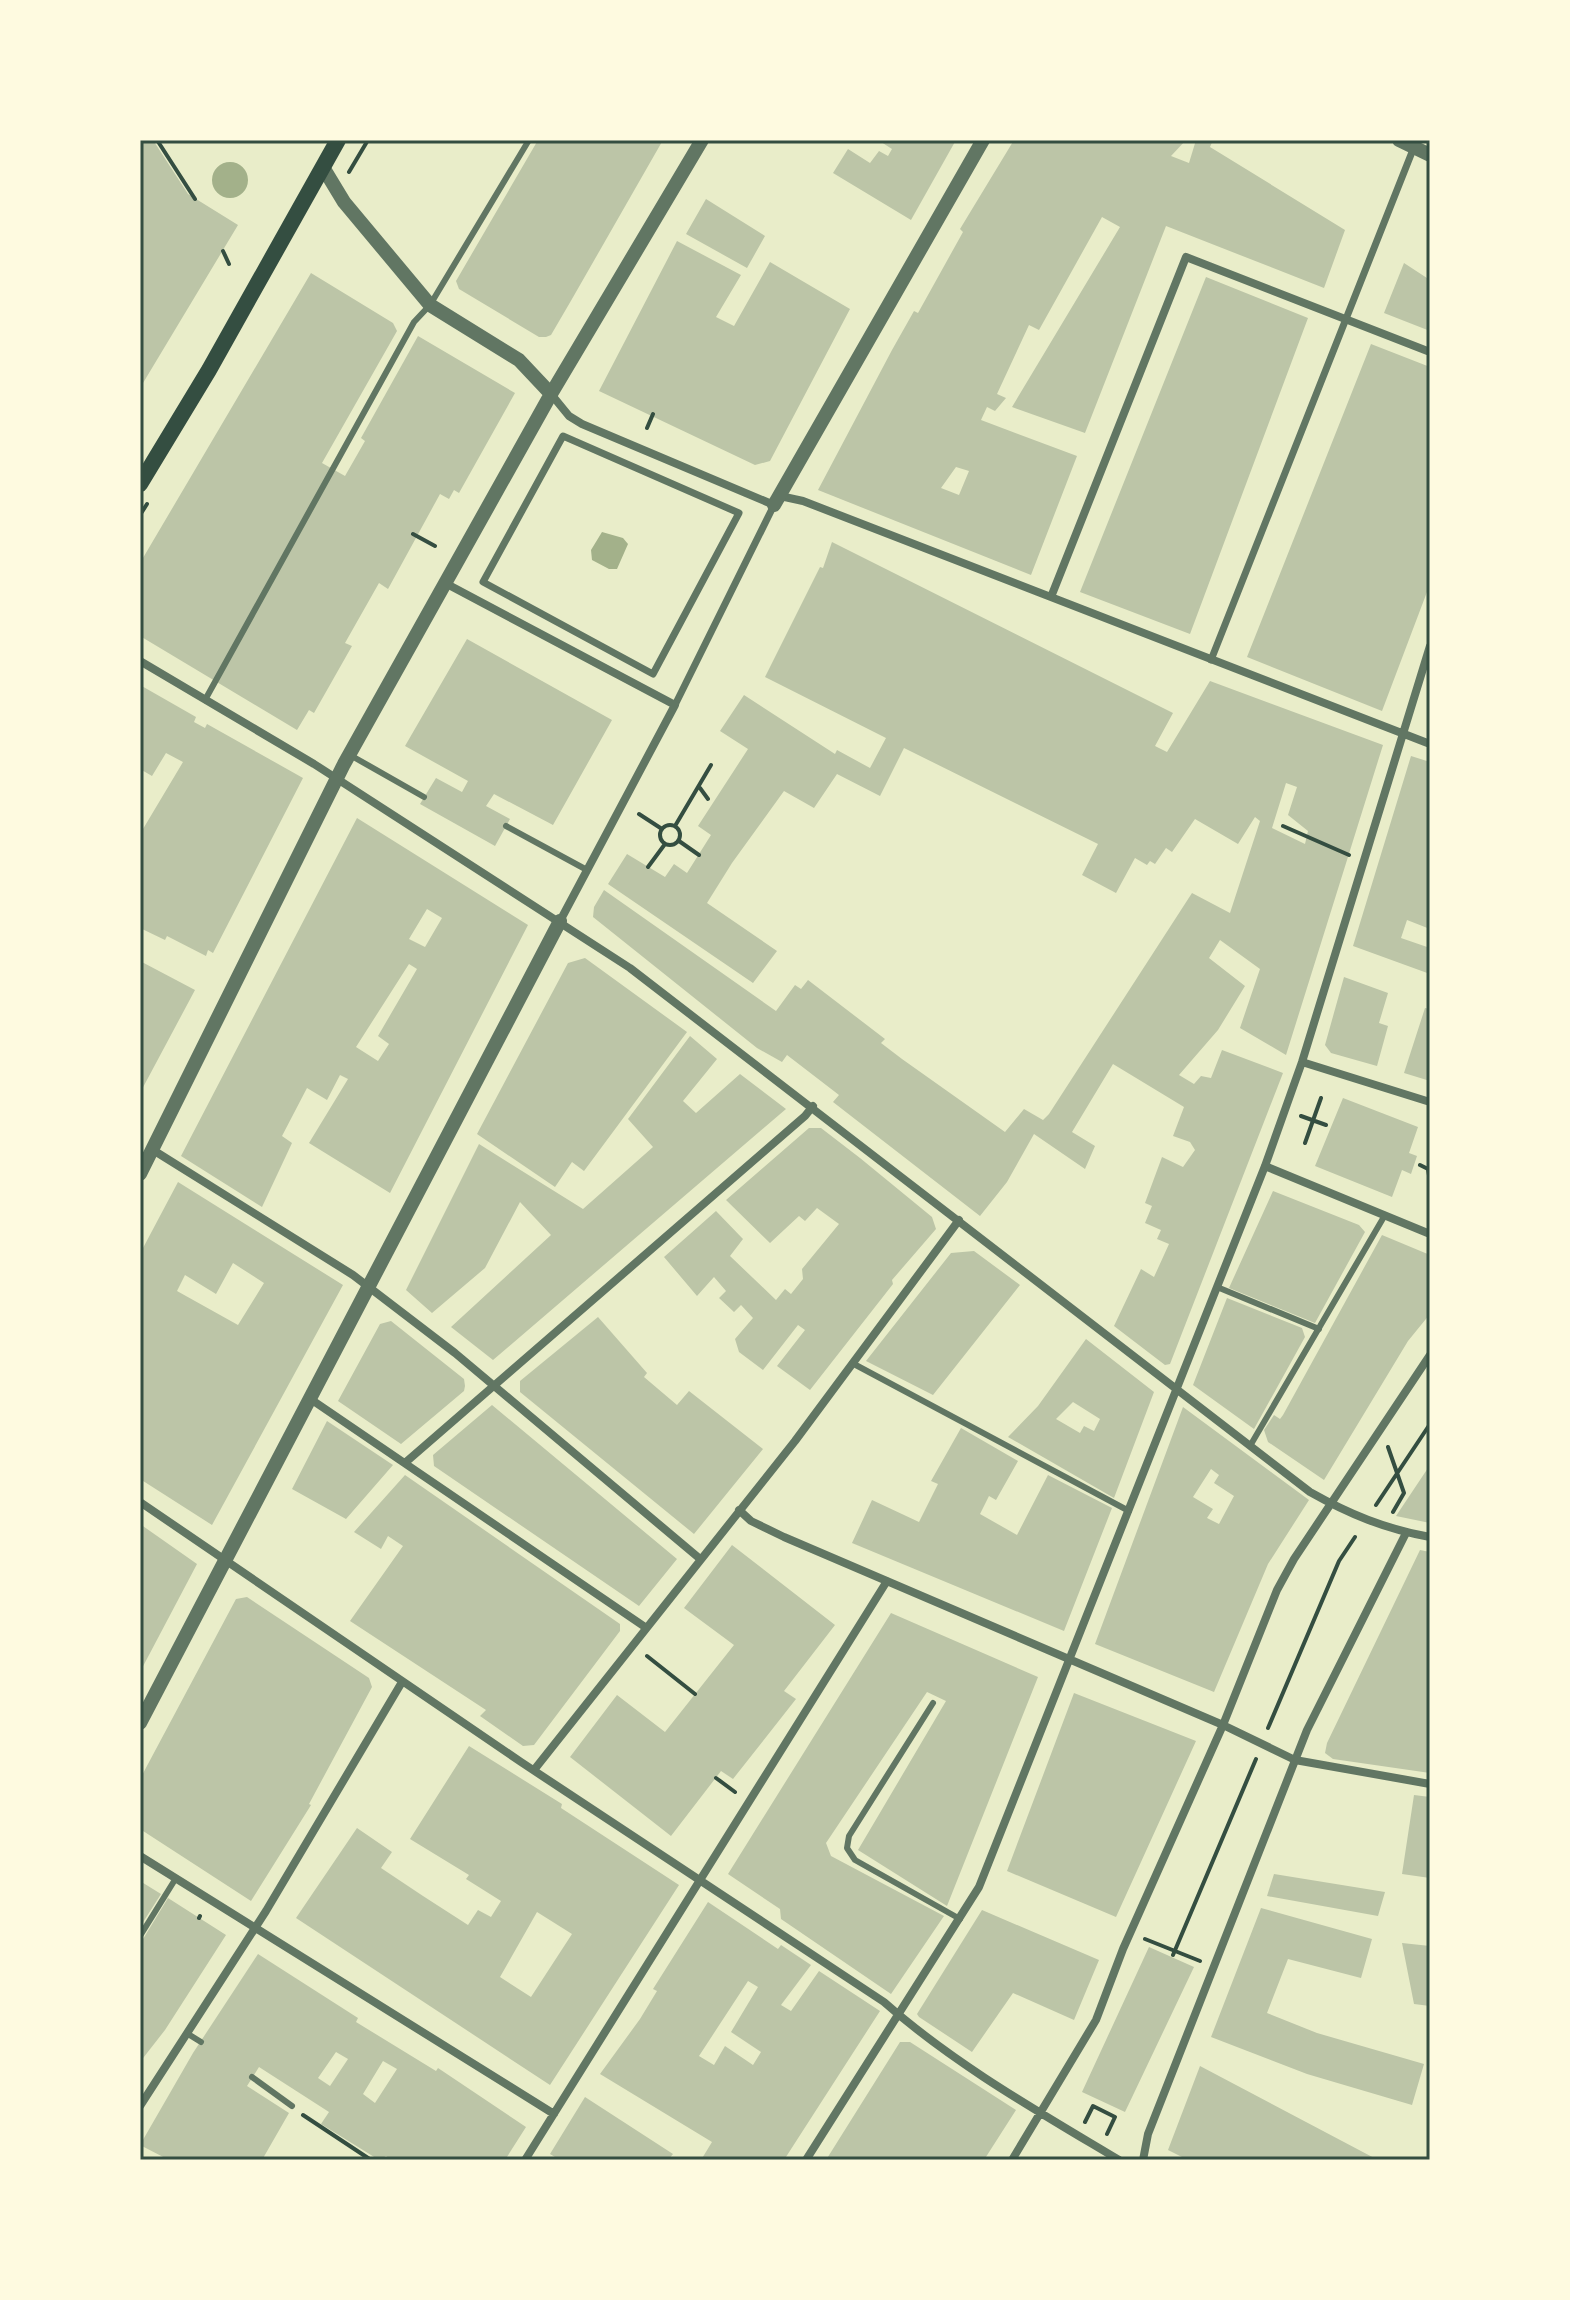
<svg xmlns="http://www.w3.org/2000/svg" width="1570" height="2300" font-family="'DM Sans',sans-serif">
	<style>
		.water { fill: #a3b18a }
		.building { fill: #bcc5a7; fill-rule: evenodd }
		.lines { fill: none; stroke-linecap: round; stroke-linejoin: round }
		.path { stroke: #344e41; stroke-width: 4 }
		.service { stroke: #617663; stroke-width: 6 }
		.pedestrian { stroke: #617663; stroke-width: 7 }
		.minor { stroke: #617663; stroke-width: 8 }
		.tertiary { stroke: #617663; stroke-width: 14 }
		.secondary { stroke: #344e41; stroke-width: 16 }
		.neatline { fill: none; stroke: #344e41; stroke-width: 3 }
	</style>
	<rect width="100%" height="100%" fill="#e9edc9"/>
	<path class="water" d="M212 180a18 18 0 1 1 36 0a18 18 0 1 1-36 0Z
		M 602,532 L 623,538 L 628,544 L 617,569 L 609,569 L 592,560 L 591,550 Z"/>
	<path class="building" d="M 140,140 L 153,140 L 188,194 L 238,225 L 140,388 Z
		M 538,140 L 663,140 L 572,299 L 551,335 L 546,337 L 539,337 L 459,289 L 456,281 Z
		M 878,140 L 956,140 L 911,220 L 833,173 L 848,149 L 870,163 L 879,151 L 888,156 L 892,149 Z
		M 1014,140 L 1186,140 L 1171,156 L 1189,163 L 1196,140 L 1213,140 L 1210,147 L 1345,230 L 1324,288 L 1166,226 L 1085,433 L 1012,407 L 1120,227 L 1102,217 L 1039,330 L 1029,325 L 997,394 L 1006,398 L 995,411 L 987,407 L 981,420 L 1077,456 L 1031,575 L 818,490 L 892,350 L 914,311 L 918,313 L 963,232 L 960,229 ZM 956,467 L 969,471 L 959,495 L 941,488 Z
		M 706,199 L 765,236 L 747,268 L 686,234 Z
		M 677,241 L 741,275 L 716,317 L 734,326 L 770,262 L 850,309 L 770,461 L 755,465 L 599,391 Z
		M 1404,263 L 1430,280 L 1430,331 L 1384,313 Z
		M 311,273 L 393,323 L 397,331 L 322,463 L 345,476 L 365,441 L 361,438 L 418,336 L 515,393 L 459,493 L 454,490 L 449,499 L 440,494 L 388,589 L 379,583 L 345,643 L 352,646 L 314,713 L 309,710 L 297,730 L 140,636 L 140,563 Z
		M 1206,277 L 1308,318 L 1190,634 L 1080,592 Z
		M 1371,344 L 1430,367 L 1430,584 L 1382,711 L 1247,657 Z
		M 832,542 L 1173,713 L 1155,746 L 1167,752 L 1210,681 L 1383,745 L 1286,1055 L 1240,1028 L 1260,969 L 1220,940 L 1209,958 L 1245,986 L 1218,1030 L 1179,1075 L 1194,1084 L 1201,1076 L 1211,1078 L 1222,1050 L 1283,1073 L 1170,1364 L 1165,1365 L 1114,1326 L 1141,1269 L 1154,1277 L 1169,1244 L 1157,1239 L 1161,1230 L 1145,1223 L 1152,1206 L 1145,1203 L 1162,1157 L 1183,1167 L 1195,1150 L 1190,1142 L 1173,1136 L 1184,1107 L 1113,1064 L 1072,1132 L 1095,1146 L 1085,1169 L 1034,1134 L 1007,1182 L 980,1216 L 833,1102 L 839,1095 L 787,1055 L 782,1062 L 757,1048 L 593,917 L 594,907 L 604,890 L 776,1011 L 795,985 L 801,989 L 808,980 L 885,1039 L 881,1043 L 902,1059 L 1005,1132 L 1024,1109 L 1043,1120 L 1049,1114 L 1192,893 L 1230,913 L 1260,821 L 1255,817 L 1238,844 L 1195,819 L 1172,852 L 1166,848 L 1155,864 L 1150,861 L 1147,865 L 1135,858 L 1116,893 L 1082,875 L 1098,844 L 904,748 L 880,796 L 837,774 L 814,808 L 784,791 L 732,863 L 707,903 L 777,951 L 753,983 L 608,884 L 627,854 L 665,877 L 674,864 L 687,873 L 711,835 L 698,826 L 748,749 L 720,731 L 744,695 L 835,754 L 837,750 L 870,768 L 886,738 L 765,677 L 820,567 L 823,568 ZM 1286,783 L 1297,787 L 1288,815 L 1308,831 L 1305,844 L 1272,828 Z
		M 467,639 L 612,720 L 553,825 L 494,794 L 486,806 L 510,819 L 495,846 L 420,804 L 436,778 L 462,792 L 468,781 L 405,746 Z
		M 140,685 L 196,717 L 194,722 L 205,728 L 207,724 L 303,778 L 213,953 L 208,950 L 206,956 L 167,936 L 165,940 L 140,928 L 140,834 L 183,762 L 166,753 L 152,776 L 140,769 Z
		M 1411,756 L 1430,762 L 1430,929 L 1407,920 L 1401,938 L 1430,948 L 1430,974 L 1353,946 Z
		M 357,818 L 528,925 L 390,1193 L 309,1143 L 348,1079 L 340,1075 L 327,1100 L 307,1088 L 282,1136 L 292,1143 L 262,1207 L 181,1156 ZM 427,909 L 442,918 L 425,947 L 409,939 ZM 409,964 L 417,969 L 378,1036 L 389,1044 L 378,1061 L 356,1047 Z
		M 585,958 L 687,1032 L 584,1171 L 572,1162 L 555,1187 L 477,1134 L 568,963 Z
		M 140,961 L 195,990 L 140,1093 Z
		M 1344,977 L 1388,993 L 1379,1023 L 1388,1026 L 1377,1066 L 1331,1053 L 1325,1045 Z
		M 1425,1008 L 1430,1009 L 1430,1081 L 1404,1073 Z
		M 690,1036 L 717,1059 L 683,1101 L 696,1113 L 740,1074 L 786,1109 L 493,1360 L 451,1327 L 551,1235 L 520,1202 L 485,1268 L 432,1313 L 406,1290 L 479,1144 L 583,1209 L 653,1147 L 628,1119 Z
		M 1343,1098 L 1418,1127 L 1409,1153 L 1417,1156 L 1411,1174 L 1402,1170 L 1392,1197 L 1315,1166 Z
		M 809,1128 L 821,1128 L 860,1158 L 932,1217 L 936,1229 L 892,1280 L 893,1284 L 810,1390 L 777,1366 L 805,1330 L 798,1325 L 763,1370 L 739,1352 L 735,1339 L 753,1318 L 741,1305 L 734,1312 L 719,1298 L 726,1291 L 714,1277 L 697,1296 L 664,1257 L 716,1211 L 743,1239 L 730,1256 L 776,1300 L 785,1289 L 791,1294 L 803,1279 L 802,1269 L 839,1224 L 817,1208 L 805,1221 L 799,1216 L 770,1243 L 726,1200 Z
		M 178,1182 L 343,1285 L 212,1525 L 140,1479 L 140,1246 L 143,1248 ZM 233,1263 L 264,1283 L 238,1325 L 177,1291 L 185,1275 L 216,1294 Z
		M 1273,1191 L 1359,1225 L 1365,1232 L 1315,1323 L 1229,1288 Z
		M 1382,1235 L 1430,1255 L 1430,1314 L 1408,1341 L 1324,1480 L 1268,1442 L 1264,1430 L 1274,1415 L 1280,1419 L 1283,1415 Z
		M 974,1251 L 1020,1285 L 933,1395 L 866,1361 L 951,1253 Z
		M 1227,1298 L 1302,1328 L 1305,1337 L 1254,1429 L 1193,1385 Z
		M 598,1317 L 647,1373 L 644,1377 L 677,1405 L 689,1391 L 763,1449 L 694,1534 L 520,1392 L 520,1381 Z
		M 391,1321 L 464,1379 L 465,1386 L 464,1391 L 401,1444 L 338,1401 L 380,1324 Z
		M 1086,1339 L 1154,1392 L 1114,1498 L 1008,1437 L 1038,1406 ZM 1073,1402 L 1100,1419 L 1094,1431 L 1084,1426 L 1080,1433 L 1056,1419 Z
		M 492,1405 L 677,1559 L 639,1606 L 434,1466 L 433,1455 Z
		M 1183,1407 L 1309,1500 L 1268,1564 L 1214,1692 L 1095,1644 ZM 1211,1469 L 1219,1475 L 1214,1483 L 1234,1496 L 1219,1524 L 1207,1518 L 1213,1509 L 1193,1497 Z
		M 327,1421 L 393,1465 L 346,1519 L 292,1489 Z
		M 961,1428 L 1018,1461 L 996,1500 L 989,1496 L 980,1514 L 1017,1535 L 1048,1475 L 1112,1508 L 1064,1631 L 852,1543 L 872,1500 L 919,1522 L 938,1484 L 931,1481 Z
		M 1430,1465 L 1430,1523 L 1396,1516 Z
		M 405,1475 L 620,1624 L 620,1631 L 534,1745 L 523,1746 L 480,1716 L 486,1710 L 350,1621 L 403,1546 L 388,1536 L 381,1549 L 354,1532 Z
		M 140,1524 L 197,1564 L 140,1672 Z
		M 732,1545 L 835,1625 L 784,1691 L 796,1699 L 733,1779 L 721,1771 L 671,1836 L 570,1757 L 617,1695 L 665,1732 L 734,1645 L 684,1608 Z
		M 1420,1550 L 1430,1552 L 1430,1773 L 1333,1759 L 1325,1753 L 1327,1743 Z
		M 247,1597 L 369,1678 L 372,1687 L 309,1804 L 311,1805 L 251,1901 L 140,1829 L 140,1779 L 236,1599 Z
		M 891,1613 L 1038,1677 L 947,1906 L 858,1850 L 946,1701 L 927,1692 L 826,1843 L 831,1856 L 944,1916 L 891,1994 L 781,1919 L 780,1909 L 728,1874 Z
		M 1074,1693 L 1196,1741 L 1116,1917 L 1007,1871 Z
		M 469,1746 L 562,1804 L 561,1808 L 679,1885 L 550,2085 L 296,1918 L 357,1828 L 392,1852 L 381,1868 L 423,1896 L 468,1925 L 478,1910 L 491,1917 L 501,1901 L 466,1879 L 469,1875 L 410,1839 ZM 537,1912 L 572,1934 L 531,1997 L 500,1977 Z
		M 1414,1795 L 1430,1797 L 1430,1878 L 1402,1874 Z
		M 1274,1874 L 1385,1892 L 1378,1916 L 1267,1896 Z
		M 140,1881 L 161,1894 L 140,1927 Z
		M 168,1898 L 226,1935 L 165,2030 L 140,2062 L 140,1944 Z
		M 708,1902 L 778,1949 L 781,1945 L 811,1965 L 781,2005 L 791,2011 L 819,1971 L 880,2011 L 784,2160 L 701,2160 L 712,2142 L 600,2074 L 640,2019 L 657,1991 L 653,1989 ZM 748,1981 L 758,1987 L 731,2032 L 761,2052 L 753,2065 L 725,2046 L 714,2065 L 699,2056 Z
		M 1261,1908 L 1372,1939 L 1361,1978 L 1288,1959 L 1267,2013 L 1317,2033 L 1424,2064 L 1412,2105 L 1307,2074 L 1211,2037 Z
		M 982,1910 L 1099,1960 L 1074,2020 L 1013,1993 L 972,2052 L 919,2017 L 917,2014 Z
		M 1402,1943 L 1430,1946 L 1430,2006 L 1414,2004 Z
		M 1149,1947 L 1194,1967 L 1125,2112 L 1082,2092 Z
		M 258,1954 L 358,2018 L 356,2022 L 436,2071 L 438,2068 L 526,2127 L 505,2160 L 392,2160 L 386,2156 L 379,2160 L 321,2124 L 329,2112 L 259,2067 L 247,2086 L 289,2113 L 262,2160 L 169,2160 L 140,2145 L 193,2053 ZM 336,2052 L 348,2059 L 330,2086 L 318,2078 ZM 383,2061 L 397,2069 L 375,2103 L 363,2094 Z
		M 900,2042 L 910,2042 L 1016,2110 L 984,2160 L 826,2160 Z
		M 1200,2066 L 1378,2160 L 1188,2160 L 1168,2150 Z
		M 585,2097 L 673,2154 L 668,2160 L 560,2160 L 550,2154 Z"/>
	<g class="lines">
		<path class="path" d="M 157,140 L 195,199
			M 349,172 L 368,140
			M 223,251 L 229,264
			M 647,428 L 653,414
			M 140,515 L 147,504
			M 413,534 L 435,546
			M 700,788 L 708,799
			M 639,814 L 662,829
			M660 835a10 10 0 1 1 20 0a10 10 0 1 1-20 0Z
			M 675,826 L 711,765
			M 1283,826 L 1349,855
			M 679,841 L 699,855
			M 648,867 L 665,844
			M 1301,1116 L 1326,1125
			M 1305,1143 L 1321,1098
			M 1420,1165 L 1428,1169 L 1430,1182
			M 1388,1447 L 1404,1493 L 1393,1512
			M 1376,1505 L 1430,1424
			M 647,1656 L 695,1694
			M 1268,1728 L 1339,1561 L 1355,1537
			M 716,1778 L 735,1792
			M 199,1918 L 200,1916
			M 1145,1939 L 1200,1961
			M 1173,1955 L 1256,1759
			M 303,2115 L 371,2160
			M 1085,2122 L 1093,2106 L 1115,2117 L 1107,2134"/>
		<path class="service" d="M 205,700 L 414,322 L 430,305 L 529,140
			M 350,755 L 424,797
			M 506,826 L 587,870
			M 1217,1287 L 1319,1329
			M 852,1363 L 1129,1511
			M 1250,1446 L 1385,1215
			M 933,1703 L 849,1836 L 847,1848 L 855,1860 L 960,1919
			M 140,1936 L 176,1878
			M 188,2034 L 201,2042
			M 252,2077 L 292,2106"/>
		<path class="pedestrian" d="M 563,436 L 739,513 L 653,674 L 483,582 Z
			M 1211,660 L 1414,147
			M 675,705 L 774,505"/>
		<path class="minor" d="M 551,394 L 569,416 L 582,424 L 774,505
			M 780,496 L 803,501 L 1430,744
			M 445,583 L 675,705 L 560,921
			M 1051,597 L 1186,257 L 1430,352
			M 140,661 L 314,764 L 630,968 L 1310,1492 C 1349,1514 1385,1529 1430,1537
			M 1302,1062 L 1430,1102
			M 153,1150 L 353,1275 L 455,1353 L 699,1558
			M 1265,1166 L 1430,1234
			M 309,1398 L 645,1627
			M 406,1462 L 805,1116 L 813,1106
			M 140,1502 L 521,1762 L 884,2002 C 954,2064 1039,2112 1119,2160
			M 739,1510 L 751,1521 L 784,1537 L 1223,1725 L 1295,1760 L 1430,1784
			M 534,1770 L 795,1441 L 959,1220
			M 140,1856 L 554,2114
			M 140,2106 L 266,1911 L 402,1682
			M 525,2160 L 887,1581
			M 806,2160 L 979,1887 L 1265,1166 L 1302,1062 L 1430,646
			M 1012,2160 L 1096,2020 L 1123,1949 L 1223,1725 L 1277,1590 L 1294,1559 L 1430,1355
			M 1143,2160 L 1148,2134 L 1307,1730 L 1406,1533"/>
		<path class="tertiary" d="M 1399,140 L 1430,155
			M 324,169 L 344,202 L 430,305 L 519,360 L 551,394
			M 774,505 L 983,140
			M 140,1174 L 344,764 L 551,394 L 702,140
			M 140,1723 L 560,921"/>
		<path class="secondary" d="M 140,484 L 209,370 L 338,140"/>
	</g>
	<rect width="1570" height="2300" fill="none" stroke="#fefae0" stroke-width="284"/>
	<rect x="142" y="142" width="1286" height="2016" class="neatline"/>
</svg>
